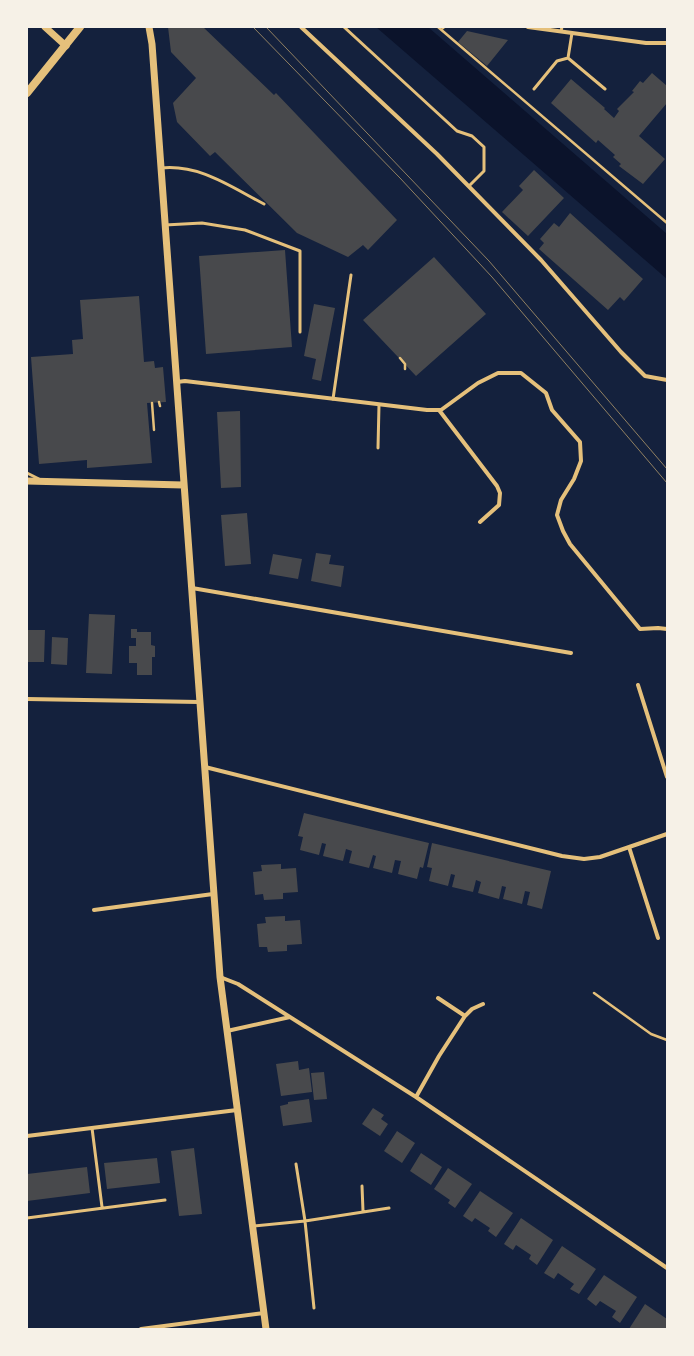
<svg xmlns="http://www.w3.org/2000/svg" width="694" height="1356" font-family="'Playfair Display',serif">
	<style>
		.water { fill: #0b132b }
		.building { fill: #48494c }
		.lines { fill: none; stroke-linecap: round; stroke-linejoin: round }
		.path { stroke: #e5c07b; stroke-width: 2.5 }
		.service { stroke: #e5c07b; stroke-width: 3 }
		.minor { stroke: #e5c07b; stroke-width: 4 }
		.tertiary { stroke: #e5c07b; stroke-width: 7 }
		.secondary { stroke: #e5c07b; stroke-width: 8 }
		.tram { stroke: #918062; stroke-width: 1 }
	</style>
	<rect width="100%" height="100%" fill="#14213d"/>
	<path class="water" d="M 376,27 L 428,27 L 667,234 L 667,279 Z"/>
	<path class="building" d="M 168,27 L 203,27 L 274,95 L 276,93 L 397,220 L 368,250 L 363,245 L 348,257 L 297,233 L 215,152 L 210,156 L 177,122 L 173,103 L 196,78 L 171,52 Z
		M 467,31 L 508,40 L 487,66 L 458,42 Z
		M 652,73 L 667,86 L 667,103 L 639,136 L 665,159 L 643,184 L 619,166 L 621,164 L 613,157 L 615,155 L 598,140 L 596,143 L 551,103 L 571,79 L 605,108 L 604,109 L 614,118 L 619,111 L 617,109 L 634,92 L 632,91 L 640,81 L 643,83 Z
		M 534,170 L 564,198 L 528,236 L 502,212 L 523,190 L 519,186 Z
		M 570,213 L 643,279 L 624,301 L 620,297 L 608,310 L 539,249 L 544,243 L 540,239 L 554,223 L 559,227 Z
		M 285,250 L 292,347 L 206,354 L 199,256 Z
		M 434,257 L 486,314 L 416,376 L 363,320 Z
		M 139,296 L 144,362 L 154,361 L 155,368 L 163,367 L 166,402 L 147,403 L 152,463 L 87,468 L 87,460 L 39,464 L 31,357 L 73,354 L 72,340 L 83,339 L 80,300 Z
		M 314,304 L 335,308 L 321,381 L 312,379 L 316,359 L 304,356 Z
		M 240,411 L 241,487 L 221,488 L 217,412 Z
		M 247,513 L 251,564 L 225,566 L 221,515 Z
		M 316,553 L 331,555 L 329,564 L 344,566 L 341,587 L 311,581 Z
		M 273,554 L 302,559 L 298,579 L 269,574 Z
		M 89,614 L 115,615 L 112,674 L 86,673 Z
		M 131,629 L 137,629 L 137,632 L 151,632 L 151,645 L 155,646 L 155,657 L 152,657 L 152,675 L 137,675 L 137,663 L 129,663 L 129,646 L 136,646 L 136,638 L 131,638 Z
		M 27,630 L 45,630 L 44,662 L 27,662 Z
		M 52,637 L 68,638 L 67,665 L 51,664 Z
		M 304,813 L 429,843 L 423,868 L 420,867 L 417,879 L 398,874 L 401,861 L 395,860 L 392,873 L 373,868 L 376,856 L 373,855 L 369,868 L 349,863 L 352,851 L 346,849 L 343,861 L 323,856 L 326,844 L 322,843 L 319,855 L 300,850 L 303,837 L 298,836 Z
		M 432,843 L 551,871 L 542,909 L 527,905 L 530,892 L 525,891 L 522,904 L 503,899 L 506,887 L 502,886 L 499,899 L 478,893 L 481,882 L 476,880 L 473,892 L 452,887 L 455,875 L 451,874 L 448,886 L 429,881 L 432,868 L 427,867 Z
		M 281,864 L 281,869 L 296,868 L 298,892 L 283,893 L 283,899 L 264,900 L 263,894 L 255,895 L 253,872 L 262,871 L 261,865 Z
		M 285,916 L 285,921 L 300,920 L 302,944 L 287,945 L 287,951 L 268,952 L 267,947 L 259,947 L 257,924 L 266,923 L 265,917 Z
		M 298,1061 L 299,1070 L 309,1068 L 312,1092 L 281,1096 L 276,1064 Z
		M 324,1072 L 327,1099 L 314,1100 L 311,1073 Z
		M 309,1099 L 312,1122 L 283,1126 L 280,1106 L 288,1104 L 288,1102 Z
		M 373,1108 L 384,1115 L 381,1119 L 388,1124 L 380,1136 L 362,1124 Z
		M 397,1131 L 415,1143 L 402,1163 L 384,1151 Z
		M 194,1148 L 202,1214 L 179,1216 L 171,1151 Z
		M 421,1153 L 442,1167 L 431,1185 L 410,1171 Z
		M 157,1158 L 160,1183 L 107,1189 L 104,1163 Z
		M 87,1167 L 90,1193 L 27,1201 L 27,1174 Z
		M 448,1168 L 472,1184 L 455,1208 L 448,1203 L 450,1200 L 434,1189 Z
		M 480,1191 L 513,1213 L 496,1237 L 488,1231 L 490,1228 L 475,1218 L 472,1222 L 463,1216 Z
		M 521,1218 L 553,1240 L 537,1265 L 529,1259 L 531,1255 L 516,1245 L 513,1250 L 504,1244 Z
		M 562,1246 L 596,1269 L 579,1294 L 570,1289 L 574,1284 L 558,1273 L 554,1279 L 544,1273 Z
		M 604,1275 L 637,1297 L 620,1323 L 612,1317 L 616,1311 L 600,1301 L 596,1306 L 587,1299 Z
		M 645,1304 L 667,1319 L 667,1329 L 629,1329 Z"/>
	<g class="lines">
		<path class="path" d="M 438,27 L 667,223
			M 443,28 L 444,27
			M 400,358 L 405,364 L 405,369
			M 159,402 L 160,406
			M 152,403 L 154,430
			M 594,993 L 651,1034 L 667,1040"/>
		<path class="service" d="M 344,27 L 457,131 L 472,136 L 484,147 L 484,171 L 469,186
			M 561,31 L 562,27
			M 572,33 L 568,58 L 605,89
			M 534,89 L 557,61 L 568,58
			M 161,168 C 200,164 231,187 264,204
			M 165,225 L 202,223 L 245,230 L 300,251 L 300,332
			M 333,399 L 351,275
			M 378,448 L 379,405
			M 27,473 L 39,479
			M 92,1128 L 102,1207
			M 296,1164 L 305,1221 L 314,1308
			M 362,1186 L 363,1211
			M 27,1218 L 165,1200
			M 253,1226 L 305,1221 L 389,1208"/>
		<path class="minor" d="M 301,27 L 437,154 L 541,260 L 621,352 L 645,376 L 667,380
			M 528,27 L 646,43 L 667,43
			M 177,382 L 185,381 L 427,410 L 441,410 L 478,383 L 498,373 L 521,373 L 546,393 L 552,410 L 580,442 L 581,461 L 574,479 L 561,500 L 557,515 L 563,531 L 570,544 L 640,629 L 658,628 L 667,629
			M 439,410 L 497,486 L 500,493 L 499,505 L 480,522
			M 192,588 L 571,653
			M 638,685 L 667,777
			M 27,699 L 199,702
			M 205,767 L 562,856 L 584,859 L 600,857 L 667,834
			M 629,847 L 658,938
			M 94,910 L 213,894
			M 220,977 L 238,984 L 416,1097 L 667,1268
			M 438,998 L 465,1016
			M 227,1031 L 290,1017
			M 416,1097 L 439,1056 L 465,1016 L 472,1009 L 483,1004
			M 27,1136 L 237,1110
			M 141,1329 L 264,1313"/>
		<path class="tertiary" d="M 45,27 L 66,46
			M 149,27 L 152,44 L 220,977 L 266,1329
			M 27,481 L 183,485"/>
		<path class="secondary" d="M 27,93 L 80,27"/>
		<path class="tram" d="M 253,27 L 400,178 L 492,277 L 667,483
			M 266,27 L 489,261 L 667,469"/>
	</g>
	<rect width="694" height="1356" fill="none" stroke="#f6f1e7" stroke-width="56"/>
</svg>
